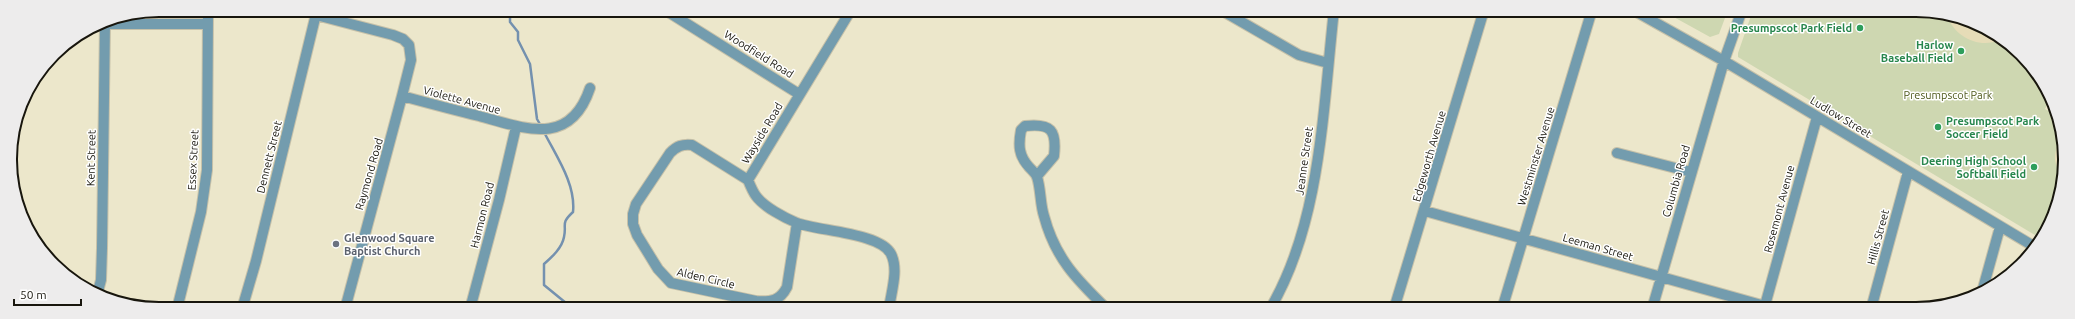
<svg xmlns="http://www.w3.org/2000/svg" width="2075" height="319" font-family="Ubuntu,sans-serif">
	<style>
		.green { fill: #ced7b1 }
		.sand { fill: #e6dcb7 }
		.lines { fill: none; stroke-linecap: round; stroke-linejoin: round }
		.stream { stroke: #7491af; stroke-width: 2.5 }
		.street-casing { stroke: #c6c1a9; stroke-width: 12 }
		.secondary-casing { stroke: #c6c1a9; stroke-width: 12 }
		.street { stroke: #739cae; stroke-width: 10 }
		.secondary { stroke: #367792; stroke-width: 10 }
		.leisure-dot { fill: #2e9e5b; stroke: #fff; stroke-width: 1.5 }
		.worship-dot { fill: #6b7280; stroke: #fff; stroke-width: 1.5 }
		.labels { text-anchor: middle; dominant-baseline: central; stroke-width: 3; stroke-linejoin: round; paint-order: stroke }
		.leisure-label { font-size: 11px; font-weight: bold; fill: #27864d; stroke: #fff; text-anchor: end }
		.street-label { font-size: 11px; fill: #18160d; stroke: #fff }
		.park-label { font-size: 11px; fill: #4e591b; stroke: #fff }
		.worship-label { font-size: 11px; font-weight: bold; fill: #5b616d; stroke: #fff; text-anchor: start }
		.rim { fill: none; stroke: #18160d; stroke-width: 2 }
	</style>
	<rect width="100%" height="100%" fill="#ece7cb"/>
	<path class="green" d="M 1661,10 L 1728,10 L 1719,34 L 1710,37 Z
		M 1753,10 L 1926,10 L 1982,26 L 2028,61 L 2050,99 L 2045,109 L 2058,116 L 2065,170 L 2050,225 L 2040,238 L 1738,57 L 1738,53 Z"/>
	<path class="sand" d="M 1947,16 L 1974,23 L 1976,27 L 1985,28 L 2000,40 C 1979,49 1955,37 1947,16 Z
		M 2061,140 L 2065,170 L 2063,174 C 2052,164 2053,152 2061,140 Z"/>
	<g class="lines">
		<path class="stream" d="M 510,10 L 510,22 L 518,32 L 518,40 L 530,64 L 537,119 L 541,126
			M 544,132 C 556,156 576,184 573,212 C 560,224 567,224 564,237 C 562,248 552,257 544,264 L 544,285 L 566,303 L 578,309"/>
		<defs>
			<path id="street" d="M 665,10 L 799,94
				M 851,10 L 748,180 C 750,185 753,192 756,196 C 764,207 785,218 797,223 C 818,231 881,233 891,254 C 899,270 891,292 889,309
				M 1221,10 L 1299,55 L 1328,63
				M 1633,10 L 1724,61 L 2035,247
				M 316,15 L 393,35 L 403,39 L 409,45 L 411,60 L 402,96 L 345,309
				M 99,24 L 207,24
				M 402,96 C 428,103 454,110 479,116 C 524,128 570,148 590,88
				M 1617,153 L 1691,172
				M 1037,176 L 1054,156 C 1057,130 1051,123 1025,126 L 1021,130 C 1018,146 1019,156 1029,167 C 1032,170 1036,174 1037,177 C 1041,189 1040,204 1044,216 C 1055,258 1077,280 1107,309
				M 748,180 L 692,145 C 682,144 677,146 670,153 L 636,204 L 633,214 L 633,224 L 637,235 L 658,269 L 671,283 L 756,301 C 771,302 780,301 787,287 L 797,223
				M 1425,211 L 1765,306
				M 1982,292 L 2000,227
				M 97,295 L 101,280 L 102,248 L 105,21
				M 177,309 L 201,212 L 207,170 L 208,10
				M 242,309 L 256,261 L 317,10
				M 470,309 L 499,200 L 516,127
				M 1270,309 C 1321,223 1323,108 1334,10
				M 1394,309 L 1484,10
				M 1502,309 L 1592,10
				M 1652,309 L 1724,61 L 1742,10
				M 1764,309 L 1817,117
				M 1871,309 L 1908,172"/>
			<path id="secondary" d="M 132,304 L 154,309"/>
		</defs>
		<use href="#street" class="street-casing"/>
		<use href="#secondary" class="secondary-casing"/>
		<use href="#street" class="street"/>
		<use href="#secondary" class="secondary"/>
	</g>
	<g class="leisure-dot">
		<circle cx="1860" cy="28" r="4"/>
		<circle cx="1961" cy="51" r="4"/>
		<circle cx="1938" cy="127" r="4"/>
		<circle cx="2034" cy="167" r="4"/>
	</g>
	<circle class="worship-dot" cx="336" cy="244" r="4"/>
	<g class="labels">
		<g class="leisure-label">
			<text x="1852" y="28">Presumpscot Park Field</text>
			<text x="1953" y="45">Harlow<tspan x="1953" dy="13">Baseball Field</tspan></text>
			<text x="1946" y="121" text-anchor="start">Presumpscot Park<tspan x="1946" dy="13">Soccer Field</tspan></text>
			<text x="2026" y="161">Deering High School<tspan x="2026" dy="13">Softball Field</tspan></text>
		</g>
		<g class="street-label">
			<text transform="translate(759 54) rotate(32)">Woodfield Road</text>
			<text transform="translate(462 100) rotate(15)">Violette Avenue</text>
			<text transform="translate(1841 117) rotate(31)">Ludlow Street</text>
			<text transform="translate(762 133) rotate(-59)">Wayside Road</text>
			<text transform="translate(1429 156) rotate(-74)">Edgeworth Avenue</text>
			<text transform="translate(1536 156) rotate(-73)">Westminster Avenue</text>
			<text transform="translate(269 157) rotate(-76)">Dennett Street</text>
			<text transform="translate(91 158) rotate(-89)">Kent Street</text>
			<text transform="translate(193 160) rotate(-87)">Essex Street</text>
			<text transform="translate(1304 161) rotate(-82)">Jeanne Street</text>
			<text transform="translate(369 174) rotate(-74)">Raymond Road</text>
			<text transform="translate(1676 181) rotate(-74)">Columbia Road</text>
			<text transform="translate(1779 209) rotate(-75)">Rosemont Avenue</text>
			<text transform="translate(482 215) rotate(-76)">Harmon Road</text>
			<text transform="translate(1878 237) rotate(-75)">Hillis Street</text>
			<text transform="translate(1598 247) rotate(16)">Leeman Street</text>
			<text transform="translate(706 278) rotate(13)">Alden Circle</text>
		</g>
		<g class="park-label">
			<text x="1948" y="95">Presumpscot Park</text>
		</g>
		<g class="worship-label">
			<text x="344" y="238">Glenwood Square<tspan x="344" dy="13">Baptist Church</tspan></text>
		</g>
	</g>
	<path d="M0 0H2075V319H0ZM159 17H1916A142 142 0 0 1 2058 159V160A142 142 0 0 1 1916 302H159A142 142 0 0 1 17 160V159A142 142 0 0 1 159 17Z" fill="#edecec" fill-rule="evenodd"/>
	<path class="rim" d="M159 17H1916A142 142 0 0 1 2058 159V160A142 142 0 0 1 1916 302H159A142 142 0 0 1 17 160V159A142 142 0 0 1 159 17Z"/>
	<path d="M14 299v6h67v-6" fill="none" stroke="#18160d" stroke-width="2"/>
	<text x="20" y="299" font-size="12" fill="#18160d" stroke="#ffffff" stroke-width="3" paint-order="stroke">50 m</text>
</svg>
